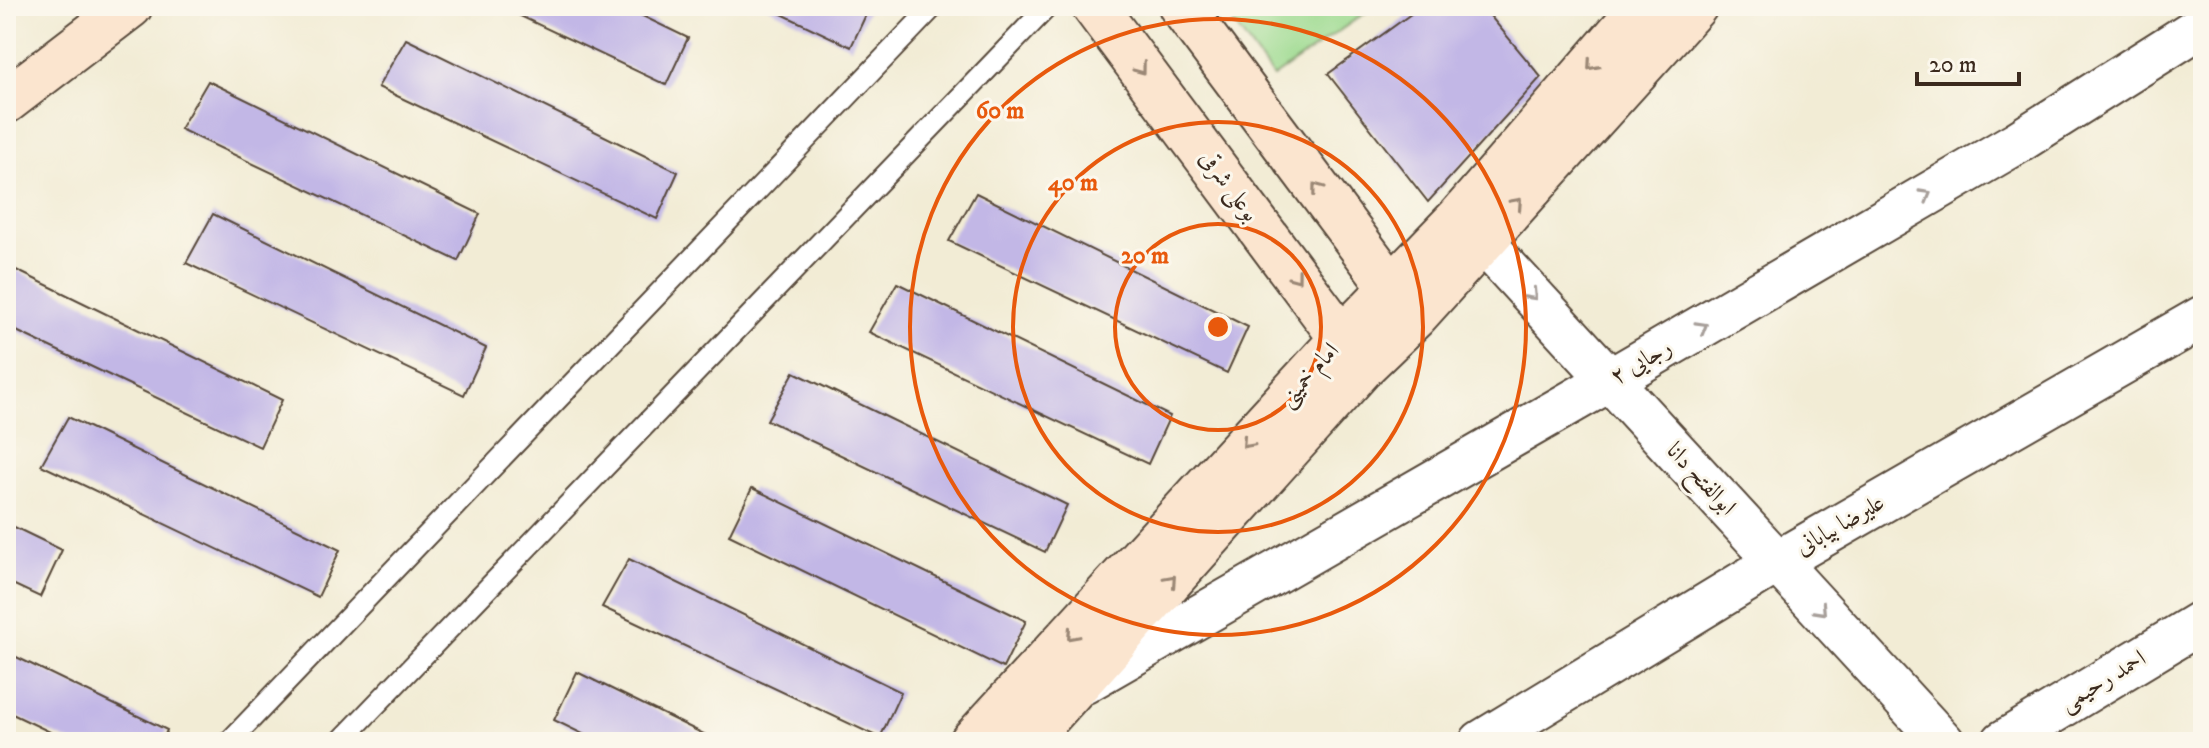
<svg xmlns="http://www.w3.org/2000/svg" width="2209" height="748" font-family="'IM FELL DW Pica',Amiri,serif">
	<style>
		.green { fill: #9cda8f; stroke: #6c8256; stroke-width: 2 }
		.building { fill: #c2b7e6 }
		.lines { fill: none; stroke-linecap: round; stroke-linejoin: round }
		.service-casing { stroke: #564739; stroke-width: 24 }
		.minor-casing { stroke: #564739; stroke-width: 46 }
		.secondary-casing { stroke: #564739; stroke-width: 48 }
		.service { stroke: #fff; stroke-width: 20 }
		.minor { stroke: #fff; stroke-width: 42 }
		.secondary { stroke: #fbe5cf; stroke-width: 44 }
		.oneway { stroke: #9b8876 }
		.oneway2 { stroke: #a79f9a }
		.ring { fill: none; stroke: #e8590c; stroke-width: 4 }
		.labels { text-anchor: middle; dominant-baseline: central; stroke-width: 6; stroke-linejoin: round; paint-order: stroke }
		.street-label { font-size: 24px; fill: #3b2a1e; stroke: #fbf7ec }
		.centre { fill: #e8590c; stroke: #fbf7ec; stroke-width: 4 }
		.ring-label { font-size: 24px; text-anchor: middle; font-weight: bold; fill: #e8590c; stroke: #fbf7ec; stroke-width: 6; stroke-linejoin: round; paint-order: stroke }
	</style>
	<rect width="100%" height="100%" fill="#fbf7ec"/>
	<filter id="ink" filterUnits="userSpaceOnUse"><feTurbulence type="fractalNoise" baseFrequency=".0125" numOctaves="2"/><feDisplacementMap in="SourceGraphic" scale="16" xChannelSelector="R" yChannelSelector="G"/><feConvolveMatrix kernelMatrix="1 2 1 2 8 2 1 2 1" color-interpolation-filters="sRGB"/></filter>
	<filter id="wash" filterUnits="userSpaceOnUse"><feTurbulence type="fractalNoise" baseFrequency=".006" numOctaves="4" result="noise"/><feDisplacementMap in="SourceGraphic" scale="32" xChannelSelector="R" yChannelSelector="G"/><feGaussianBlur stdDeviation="1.8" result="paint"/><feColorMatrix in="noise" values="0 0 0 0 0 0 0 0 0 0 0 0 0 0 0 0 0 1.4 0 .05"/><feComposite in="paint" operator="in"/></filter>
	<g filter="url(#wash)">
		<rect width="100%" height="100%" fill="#f2ecd5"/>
		<path class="green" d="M 1221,6 L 1375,6 L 1273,77 Z"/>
		<g id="blocks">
			<path class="building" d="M 499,6 L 622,6 L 688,38 L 666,85 Z
				M 765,6 L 870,6 L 851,47 Z
				M 1422,6 L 1482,6 L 1541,77 L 1428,202 L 1328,74 Z
				M 406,39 L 678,172 L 657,219 L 378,87 Z
				M 208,81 L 480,214 L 458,261 L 180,129 Z
				M 976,193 L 1248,327 L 1227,373 L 949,241 Z
				M 213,214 L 486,348 L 464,395 L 186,263 Z
				M 10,267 L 282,400 L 260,447 L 6,326 L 6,274 Z
				M 897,283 L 1170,416 L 1148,464 L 869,332 Z
				M 794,372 L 1067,505 L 1045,552 L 767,420 Z
				M 68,417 L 340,550 L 318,597 L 41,465 Z
				M 752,488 L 1026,621 L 1003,668 L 729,535 Z
				M 6,523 L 62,550 L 40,597 L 6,581 Z
				M 629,559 L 901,692 L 880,738 L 602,607 Z
				M 6,652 L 167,730 L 162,742 L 71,742 L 6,711 Z
				M 577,672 L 720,742 L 599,742 L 554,720 Z"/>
		</g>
	</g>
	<g filter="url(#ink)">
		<use href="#blocks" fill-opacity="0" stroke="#564739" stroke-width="2"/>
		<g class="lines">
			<defs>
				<path id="service" d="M 229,742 L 934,6
					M 340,742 L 1048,6"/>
				<path id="minor" d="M 1460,217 L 1943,742
					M 1083,683 L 1610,380 L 2018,142 L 2203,25
					M 1481,742 L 1777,562 L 2203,317
					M 2003,742 L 2203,621"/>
				<path id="secondary" d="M 1094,6 L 1358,360
					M 1181,6 L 1410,312
					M 6,101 L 130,6
					M 972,742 L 1342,339 L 1460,217 L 1643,6
					M 1025,742 L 1363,366 L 1414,317 L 1695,6"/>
			</defs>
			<use href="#service" class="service-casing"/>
			<use href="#minor" class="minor-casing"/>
			<use href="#secondary" class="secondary-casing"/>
			<use href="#service" class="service"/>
			<use href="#minor" class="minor"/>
			<use href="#secondary" class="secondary"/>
		</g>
		<defs><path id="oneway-chevron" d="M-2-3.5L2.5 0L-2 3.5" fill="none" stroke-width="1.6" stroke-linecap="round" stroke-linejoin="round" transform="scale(2)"/></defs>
		<g class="oneway">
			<use href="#oneway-chevron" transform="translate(1592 65) rotate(131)"/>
			<use href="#oneway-chevron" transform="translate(1141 69) rotate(53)"/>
			<use href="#oneway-chevron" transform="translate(1317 188) rotate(-127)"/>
			<use href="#oneway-chevron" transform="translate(1517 203) rotate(-48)"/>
			<use href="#oneway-chevron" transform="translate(1296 277) rotate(53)"/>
			<use href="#oneway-chevron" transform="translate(1247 443) rotate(132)"/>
			<use href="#oneway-chevron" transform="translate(1171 580) rotate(-48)"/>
			<use href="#oneway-chevron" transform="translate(1072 635) rotate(132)"/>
		</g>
		<g class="oneway2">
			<use href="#oneway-chevron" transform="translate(1926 195) rotate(-30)"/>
			<use href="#oneway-chevron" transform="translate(1532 295) rotate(47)"/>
			<use href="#oneway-chevron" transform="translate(1702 327) rotate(-30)"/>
			<use href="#oneway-chevron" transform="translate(1821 610) rotate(47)"/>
		</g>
	</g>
	<g class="ring">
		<circle cx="1218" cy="327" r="103"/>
		<circle cx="1218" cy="327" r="205"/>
		<circle cx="1218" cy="327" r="308"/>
	</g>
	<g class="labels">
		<g class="street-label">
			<text transform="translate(1229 186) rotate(53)">بوعلی شرقی</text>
			<text transform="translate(1641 362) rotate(-30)">رجایی ۲</text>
			<text transform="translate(1309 375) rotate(-48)">امام خمینی</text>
			<text transform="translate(1701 479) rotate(47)">ابوالفتح دانا</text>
			<text transform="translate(1840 525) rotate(-30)">علیرضا بیابانی</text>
			<text transform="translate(2103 681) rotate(-31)">احمد رحیمی</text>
		</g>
	</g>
	<circle cx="1218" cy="327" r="12" class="centre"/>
	<g class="ring-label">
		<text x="1000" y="118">60 m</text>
		<text x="1073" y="190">40 m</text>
		<text x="1145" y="263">20 m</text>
	</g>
	<rect width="2209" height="748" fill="none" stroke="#fbf7ec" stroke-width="32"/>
	<path d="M1917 72v12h102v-12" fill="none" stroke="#3b2a1e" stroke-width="4"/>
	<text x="1929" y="72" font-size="24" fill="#3b2a1e" stroke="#fbf7ec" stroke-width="6" paint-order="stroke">20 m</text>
</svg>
